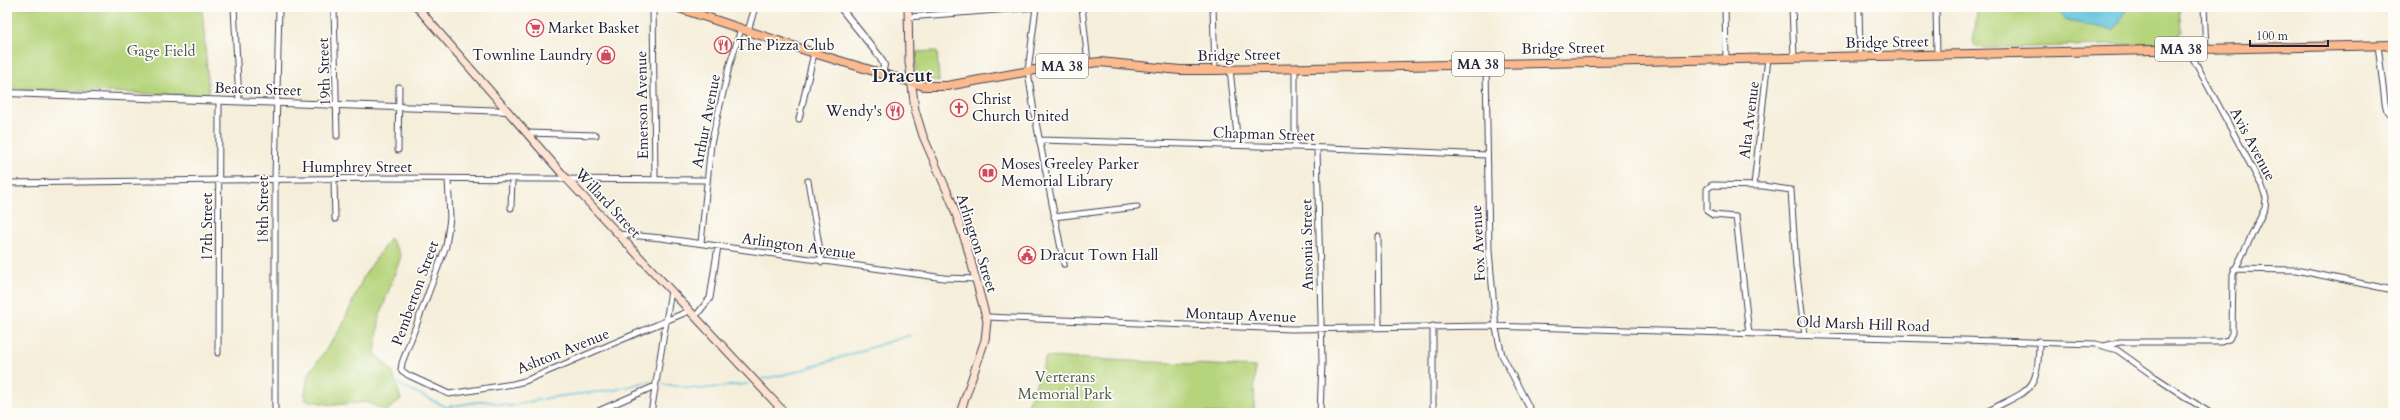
<svg xmlns="http://www.w3.org/2000/svg" width="2400" height="420" font-family="Cardo,serif">
	<style>
		.green { fill: #b6d47b; stroke: #6c7b5b }
		.water { fill: #5dc2da; stroke: #40728a }
		.lines { fill: none; stroke-linecap: round; stroke-linejoin: round }
		.stream { stroke: #5dc2da; stroke-width: 1.5 }
		.minor-casing { stroke: #424153; stroke-width: 7 }
		.tertiary-casing { stroke: #424153; stroke-width: 8 }
		.secondary-casing { stroke: #424153; stroke-width: 9 }
		.primary-casing { stroke: #424153; stroke-width: 10 }
		.minor { stroke: #fff; stroke-width: 5 }
		.tertiary { stroke: #fff; stroke-width: 6 }
		.secondary { stroke: #fde3d1; stroke-width: 7 }
		.primary { stroke: #fbba8d; stroke-width: 8 }
		.labels { text-anchor: middle; dominant-baseline: central; stroke-width: 3.5; stroke-linejoin: round; paint-order: stroke }
		.shield { fill: #fdfcf7; stroke: #646373; stroke-width: 1 }
		.shield-label { font-size: 14px; font-weight: bold; fill: #22223b }
		.poi-label { font-size: 15px; fill: #22223b; stroke: #fdfcf7; text-anchor: start }
		.street-label { font-size: 15px; fill: #22223b; stroke: #fdfcf7 }
		.park-label { font-size: 15px; fill: #4e574e; stroke: #fdfcf7 }
		.district-label { font-size: 19px; font-weight: bold; fill: #22223b; stroke: #fdfcf7 }
	</style>
	<rect width="100%" height="100%" fill="#fdfcf7"/>
	<filter id="ink" filterUnits="userSpaceOnUse"><feTurbulence type="fractalNoise" baseFrequency=".025" numOctaves="2"/><feDisplacementMap in="SourceGraphic" scale="8" xChannelSelector="R" yChannelSelector="G"/><feConvolveMatrix kernelMatrix="1 2 1 2 8 2 1 2 1" color-interpolation-filters="sRGB"/></filter>
	<filter id="wash" filterUnits="userSpaceOnUse"><feTurbulence type="fractalNoise" baseFrequency=".012" numOctaves="4" result="noise"/><feDisplacementMap in="SourceGraphic" scale="16" xChannelSelector="R" yChannelSelector="G"/><feGaussianBlur stdDeviation="0.9" result="paint"/><feColorMatrix in="noise" values="0 0 0 0 0 0 0 0 0 0 0 0 0 0 0 0 0 1.4 0 .05"/><feComposite in="paint" operator="in"/></filter>
	<g filter="url(#wash)">
		<rect width="100%" height="100%" fill="#f5eeda"/>
		<path class="green" d="M 7,7 L 202,7 L 209,96 L 7,88 Z
			M 1978,7 L 2179,7 L 2181,31 L 2175,41 L 2147,44 L 1987,48 L 1976,47 L 1973,42 Z
			M 937,51 L 939,82 L 921,77 L 915,69 L 915,52 Z
			M 390,238 L 401,256 L 380,315 L 375,353 L 392,371 L 401,399 L 386,411 L 366,402 L 333,405 L 304,400 L 308,375 L 341,328 L 364,276 Z
			M 1046,357 L 1255,367 L 1254,413 L 1025,413 Z"/>
		<path class="water" d="M 2057,7 L 2129,7 L 2114,30 L 2067,21 Z"/>
		<g class="lines">
			<path class="stream" d="M 762,379 L 792,373 L 910,335
				M 395,382 L 446,407 L 484,401 L 510,406 L 553,397 L 614,390 L 650,381
				M 662,384 L 699,389 L 747,384"/>
		</g>
	</g>
	<g filter="url(#ink)">
		<g class="lines">
			<defs>
				<path id="minor" d="M 234,7 L 239,101
					M 334,7 L 337,136
					M 653,7 L 655,179
					M 1036,7 L 1028,71 L 1034,112 L 1064,264
					M 1082,7 L 1088,63
					M 1213,7 L 1215,70
					M 1725,7 L 1726,59
					M 1792,7 L 1794,57
					M 1859,7 L 1860,56
					M 1936,7 L 1937,55
					M 2204,7 L 2206,49
					M 908,17 L 1036,7
					M 748,31 L 755,7
					M 2378,45 L 2385,103 L 2387,111 L 2393,118
					M 1486,64 L 1489,251 L 1496,329 L 1502,355 L 1532,413
					M 1230,69 L 1238,145
					M 1295,69 L 1295,147
					M 799,119 L 814,53
					M 527,133 L 596,135
					M 1039,140 L 1330,148 L 1487,155
					M 1317,148 L 1322,362 L 1320,413
					M 398,150 L 399,87
					M 448,179 L 450,218 L 446,246 L 402,363 L 401,370 L 408,375 L 449,394 L 513,384 L 525,381 L 689,311
					M 334,180 L 335,219
					M 808,181 L 822,262
					M 7,183 L 379,178 L 707,180
					M 1754,185 L 1768,58
					M 511,208 L 512,179
					M 1054,217 L 1137,207
					M 618,234 L 661,238 L 944,278 L 977,279
					M 1378,236 L 1379,327
					M 701,243 L 711,144 L 729,67 L 741,29
					M 2234,269 L 2296,270 L 2393,290
					M 695,317 L 710,298 L 718,246
					M 987,317 L 1292,329 L 1490,326 L 2096,344 L 2117,350 L 2155,377 L 2210,413
					M 1433,326 L 1433,413
					M 1749,334 L 1736,217 L 1713,215 L 1707,211 L 1707,189 L 1712,185 L 1763,186 L 1791,190 L 1796,267 L 1805,335
					M 2104,346 L 2120,342 L 2221,342 L 2229,339 L 2232,333 L 2233,274 L 2265,208 L 2266,198 L 2262,186 L 2188,49
					M 218,353 L 219,100
					M 275,413 L 275,179 L 279,7
					M 594,413 L 655,386
					M 651,413 L 671,291
					M 772,413 L 779,407
					M 1985,413 C 2027,389 2039,396 2039,341"/>
				<path id="tertiary" d="M 840,7 L 880,57 L 884,65 L 882,75
					M 7,93 L 508,111"/>
				<path id="secondary" d="M 417,7 L 565,177 L 785,413
					M 908,7 L 909,62 L 915,110 L 923,136 L 951,200 L 966,243 L 987,321 L 985,340 L 960,413"/>
				<path id="primary" d="M 676,7 L 820,55 L 924,86 L 947,86 L 1046,68 L 1100,62 L 1180,70 L 1215,70 L 2393,45"/>
			</defs>
			<use href="#minor" class="minor-casing"/>
			<use href="#tertiary" class="tertiary-casing"/>
			<use href="#secondary" class="secondary-casing"/>
			<use href="#primary" class="primary-casing"/>
			<use href="#minor" class="minor"/>
			<use href="#tertiary" class="tertiary"/>
			<use href="#secondary" class="secondary"/>
			<use href="#primary" class="primary"/>
		</g>
	</g>
	<defs>
		<symbol id="supermarket-ring" viewBox="-11 -11 22 22"><circle r="9.5" fill="#fdfcf7" stroke="#d1495b" stroke-width="1.5"/><path d="M-6-5.5h2.5l.6 2H6L4.5 2H-2.5L-4.4-4H-6ZM-1.5 3.2a1.3 1.3 0 1 0 .1 0ZM3 3.2a1.3 1.3 0 1 0 .1 0Z" fill="#d1495b"/></symbol>
		<symbol id="restaurant-ring" viewBox="-11 -11 22 22"><circle r="9.5" fill="#fdfcf7" stroke="#d1495b" stroke-width="1.5"/><path d="M-5-6h1v4h1v-4h1v4h1v-4h1v5L-1.5 .5V6h-2V.5L-5-1ZM5-6V6H3V1.5H1.5Q1.5-4 5-6Z" fill="#d1495b"/></symbol>
		<symbol id="shop-ring" viewBox="-11 -11 22 22"><circle r="9.5" fill="#fdfcf7" stroke="#d1495b" stroke-width="1.5"/><path d="M-5-2.5h2.3a2.7 3.5 0 0 1 5.4 0H5L5.5 6h-11ZM-1.5-2.5h3a1.5 2.3 0 0 0-3 0Z" fill="#d1495b"/></symbol>
		<symbol id="church-ring" viewBox="-11 -11 22 22"><circle r="9.5" fill="#fdfcf7" stroke="#d1495b" stroke-width="1.5"/><path d="M-1.2-6h2.4v3.5h3.3v2.4h-3.3V6h-2.4V-.1h-3.3v-2.4h3.3Z" fill="#d1495b"/></symbol>
		<symbol id="library-ring" viewBox="-11 -11 22 22"><circle r="9.5" fill="#fdfcf7" stroke="#d1495b" stroke-width="1.5"/><path d="M-6-4Q-3-5.5-.7-3.5V5Q-3 3-6 4ZM6-4Q3-5.5 .7-3.5V5Q3 3 6 4Z" fill="#d1495b"/></symbol>
		<symbol id="civic-ring" viewBox="-11 -11 22 22"><circle r="9.5" fill="#fdfcf7" stroke="#d1495b" stroke-width="1.5"/><path d="M-.6-6.5H3V-4.5H.6V-3L4-1V1h2V6H-6V1h2V-1L-.6-3ZM-1.2 2.5V6h2.4V2.5Z" fill="#d1495b"/></symbol>
	</defs>
	<g fill-rule="evenodd">
		<use href="#supermarket-ring" x="525" y="18" width="20" height="20"/>
		<use href="#restaurant-ring" x="713" y="35" width="20" height="20"/>
		<use href="#shop-ring" x="596" y="45" width="20" height="20"/>
		<use href="#church-ring" x="949" y="98" width="20" height="20"/>
		<use href="#restaurant-ring" x="885" y="101" width="20" height="20"/>
		<use href="#library-ring" x="978" y="163" width="20" height="20"/>
		<use href="#civic-ring" x="1017" y="245" width="20" height="20"/>
	</g>
	<g class="labels">
		<g class="shield">
			<rect x="2155" y="37" width="52" height="24" rx="3"/>
			<rect x="1452" y="52" width="52" height="24" rx="3"/>
			<rect x="1036" y="54" width="52" height="24" rx="3"/>
		</g>
		<g class="shield-label">
			<text x="2181" y="49">MA 38</text>
			<text x="1478" y="64">MA 38</text>
			<text x="1062" y="66">MA 38</text>
		</g>
		<g class="poi-label">
			<text x="548" y="28">Market Basket</text>
			<text x="736" y="45">The Pizza Club</text>
			<text x="593" y="55" text-anchor="end">Townline Laundry</text>
			<text x="972" y="99">Christ<tspan x="972" dy="17">Church United</tspan></text>
			<text x="882" y="111" text-anchor="end">Wendy's</text>
			<text x="1001" y="164">Moses Greeley Parker<tspan x="1001" dy="17">Memorial Library</tspan></text>
			<text x="1040" y="255">Dracut Town Hall</text>
		</g>
		<g class="street-label">
			<text transform="translate(1887 42) rotate(-1)">Bridge Street</text>
			<text transform="translate(1563 48) rotate(-1)">Bridge Street</text>
			<text transform="translate(1239 55) rotate(-1)">Bridge Street</text>
			<text transform="translate(324 72) rotate(-92)">19th Street</text>
			<text transform="translate(258 89) rotate(2)">Beacon Street</text>
			<text transform="translate(642 105) rotate(-91)">Emerson Avenue</text>
			<text transform="translate(1749 120) rotate(-83)">Alta Avenue</text>
			<text transform="translate(706 121) rotate(-79)">Arthur Avenue</text>
			<text transform="translate(1264 134) rotate(2)">Chapman Street</text>
			<text transform="translate(2253 144) rotate(62)">Avis Avenue</text>
			<text x="357" y="167">Humphrey Street</text>
			<text transform="translate(608 203) rotate(47)">Willard Street</text>
			<text transform="translate(263 210) rotate(-90)">18th Street</text>
			<text transform="translate(207 227) rotate(-90)">17th Street</text>
			<text transform="translate(977 243) rotate(72)">Arlington Street</text>
			<text transform="translate(1478 243) rotate(-93)">Fox Avenue</text>
			<text transform="translate(1307 245) rotate(-91)">Ansonia Street</text>
			<text transform="translate(799 246) rotate(8)">Arlington Avenue</text>
			<text transform="translate(415 293) rotate(-70)">Pemberton Street</text>
			<text transform="translate(1241 315) rotate(2)">Montaup Avenue</text>
			<text transform="translate(1863 324) rotate(2)">Old Marsh Hill Road</text>
			<text transform="translate(563 351) rotate(-22)">Ashton Avenue</text>
		</g>
		<g class="park-label">
			<text x="161" y="51">Gage Field</text>
			<text x="1065" y="377">Verterans<tspan x="1065" dy="17">Memorial Park</tspan></text>
		</g>
		<g class="district-label">
			<text x="902" y="76">Dracut</text>
		</g>
	</g>
	<rect width="2400" height="420" fill="none" stroke="#fdfcf7" stroke-width="24"/>
	<path d="M2250 40v6h78v-6" fill="none" stroke="#22223b" stroke-width="2"/>
	<text x="2256" y="40" font-size="12" fill="#22223b" stroke="#fdfcf7" stroke-width="3" paint-order="stroke">100 m</text>
</svg>
